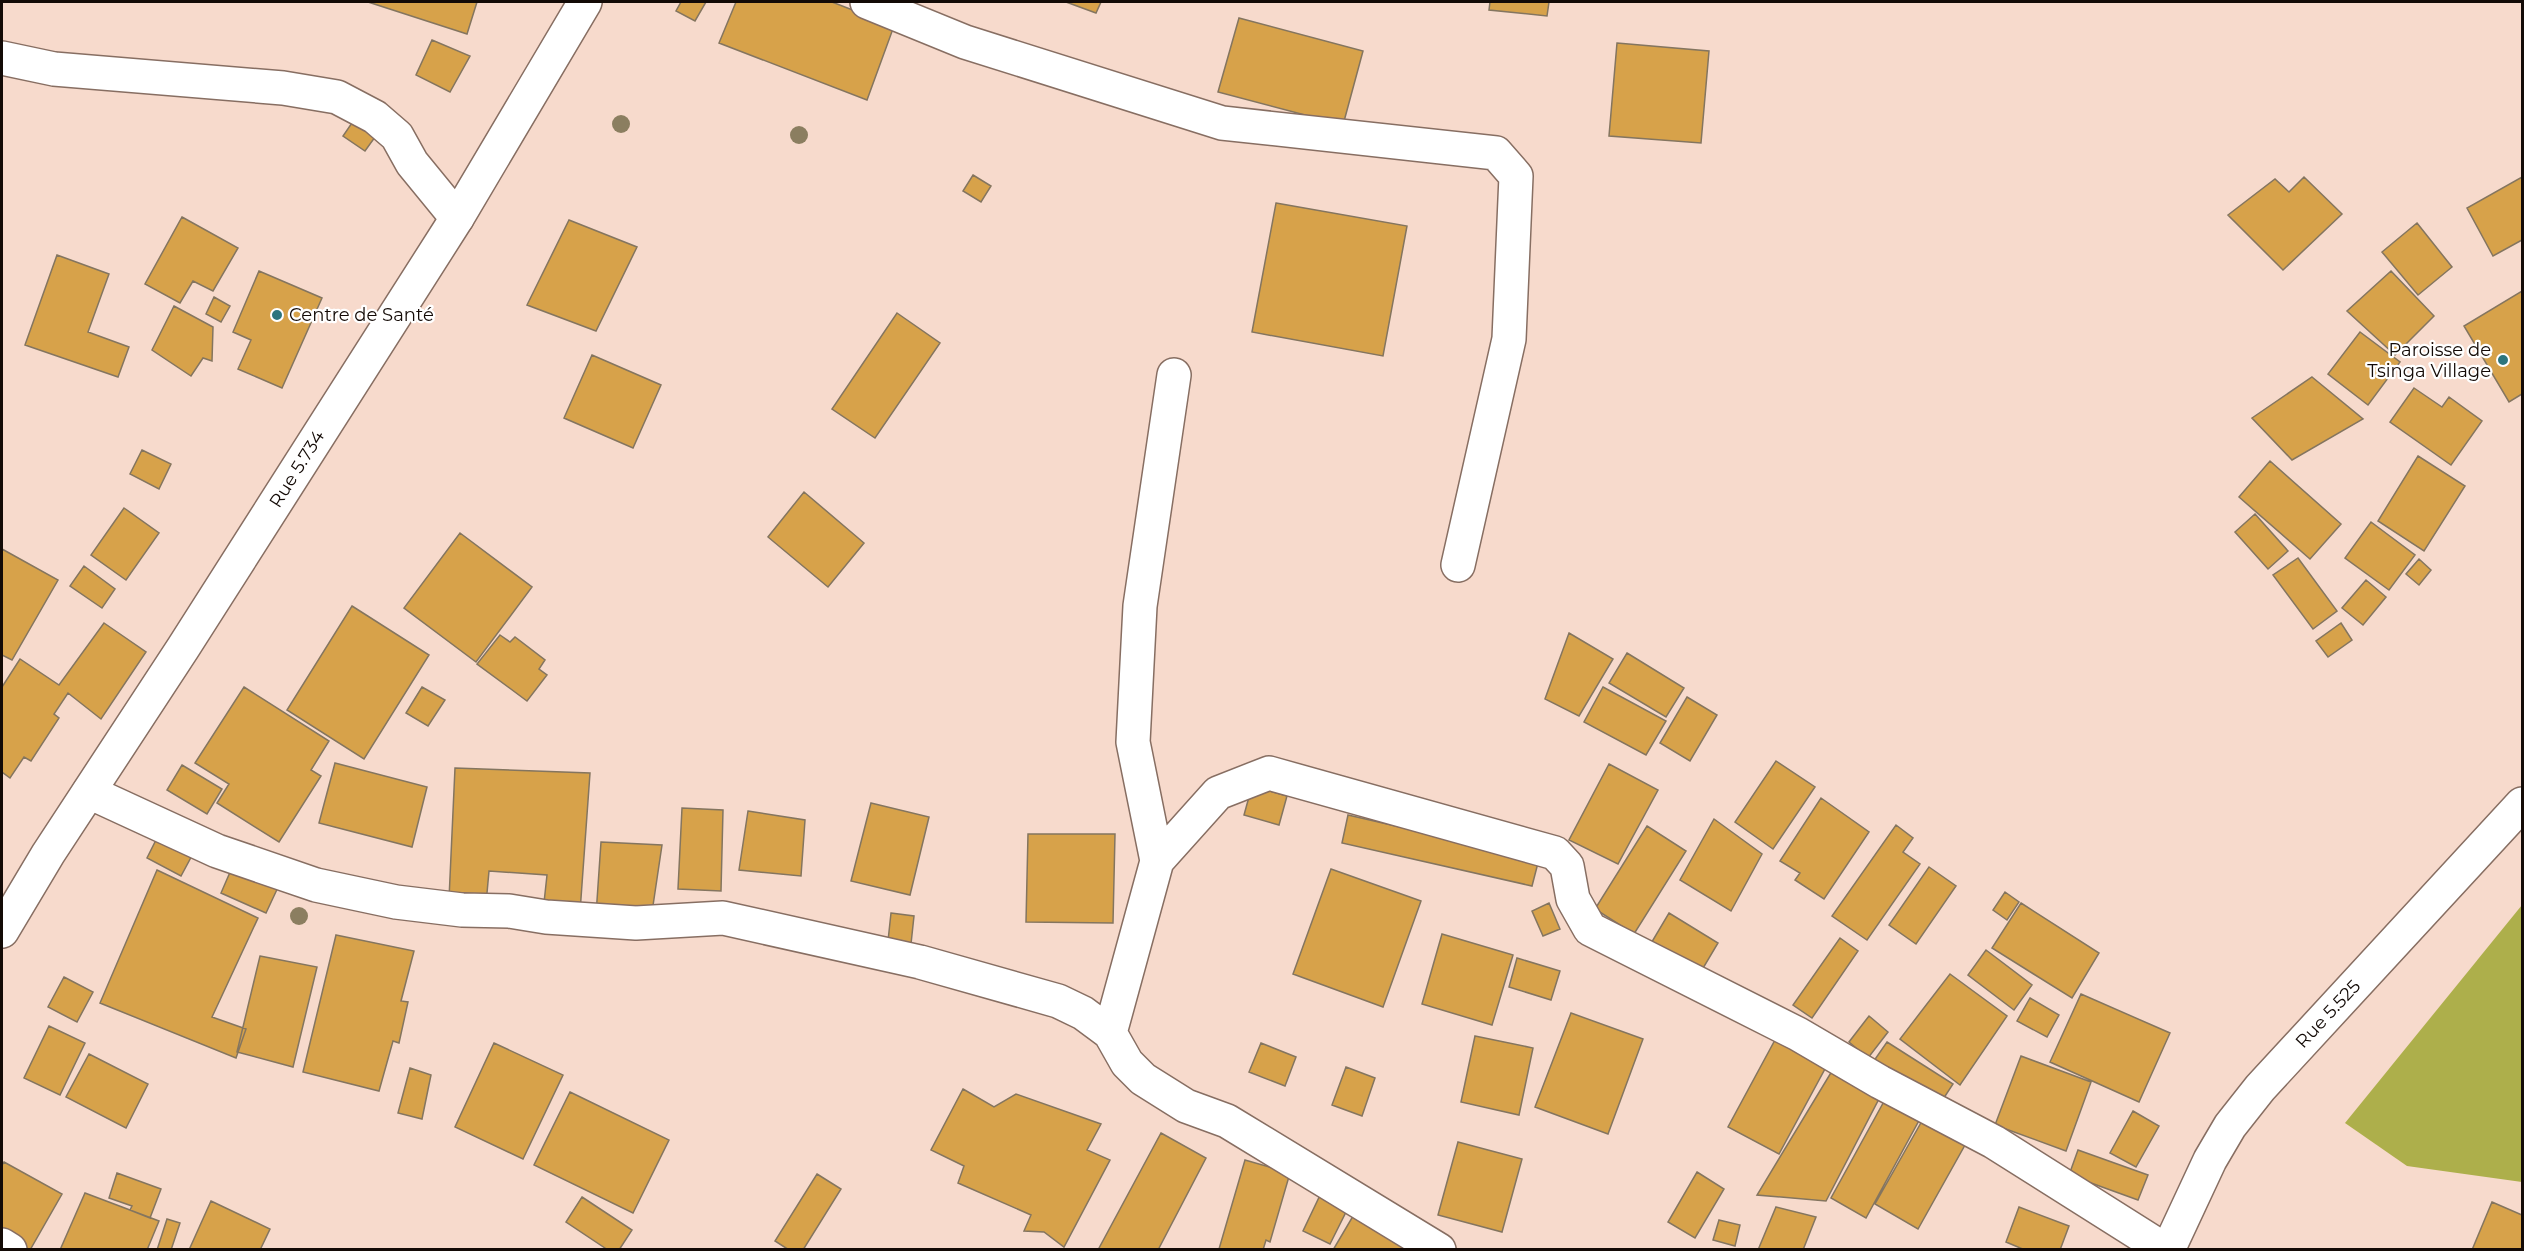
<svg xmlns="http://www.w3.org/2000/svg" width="2524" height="1251" viewBox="0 0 2524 1251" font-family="Montserrat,sans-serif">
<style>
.forest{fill:#adaf4b}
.building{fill:#d7a24a;stroke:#84755f;stroke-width:1.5}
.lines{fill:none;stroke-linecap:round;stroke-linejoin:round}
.street-casing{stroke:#876e62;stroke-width:36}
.secondary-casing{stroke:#876e62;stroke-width:36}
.street{stroke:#fff;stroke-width:33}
.secondary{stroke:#fff;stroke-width:33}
.tree{fill:#8b7e60}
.poi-dot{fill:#2c757d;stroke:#fff;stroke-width:2}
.labels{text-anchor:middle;stroke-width:4.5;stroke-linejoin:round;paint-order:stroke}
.poi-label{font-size:18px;fill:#130a06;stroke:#fff;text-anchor:start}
.street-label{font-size:18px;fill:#130a06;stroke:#fff}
</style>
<rect width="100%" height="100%" fill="#f7dacc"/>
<!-- forest -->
<path class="forest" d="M2522,905V1182L2407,1166L2345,1123Z"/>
<!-- building -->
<path class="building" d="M368,2H477L467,34Z
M681,2H706L695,21L676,11Z
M736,2H832L894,26L867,100L719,43Z
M1066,2H1101L1096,13Z
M1490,2H1549L1547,16L1489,10Z
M1239,18L1363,51L1343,125L1218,92Z
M432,40L470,56L450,92L416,75Z
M1617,43L1709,51L1701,143L1609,136Z
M356,117L378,133L365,151L343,136Z
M973,175L991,186L981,202L963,191Z
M2304,177L2342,214L2283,270L2228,215L2275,179L2289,192Z
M2522,177V240L2493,256L2467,208Z
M1276,203L1407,226L1383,356L1252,332Z
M182,217L238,248L213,291L193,281L180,303L145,284Z
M569,220L637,247L596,331L527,305Z
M2417,223L2452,267L2418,295L2382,252Z
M57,255L109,274L88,332L129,347L118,377L25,345Z
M259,271L322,298L282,388L238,369L251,340L233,332Z
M2391,271L2434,316L2395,355L2347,311Z
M2522,291V394L2509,402L2464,326Z
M214,297L230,306L221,322L206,314Z
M174,306L213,327L212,361L203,358L191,376L152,350Z
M897,313L940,343L875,438L832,409Z
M2360,332L2400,362L2368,405L2328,374Z
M592,355L661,385L633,448L564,418Z
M2312,377L2363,419L2292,460L2252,418Z
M2414,388L2442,407L2449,397L2482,421L2451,465L2390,422Z
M142,450L171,464L159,489L130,474Z
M2418,456L2465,486L2424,551L2378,521Z
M2270,461L2341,524L2310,559L2239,497Z
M804,492L864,543L828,587L768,537Z
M124,508L159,533L126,580L91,555Z
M2255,514L2288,551L2268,569L2235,532Z
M2371,522L2415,555L2389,590L2345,558Z
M460,533L532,587L476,662L404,608Z
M2,549L58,580L12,660L2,655Z
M2298,558L2337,611L2313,629L2273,575Z
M2419,559L2431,570L2419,585L2406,574Z
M84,566L115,589L102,608L70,586Z
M2366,580L2386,597L2363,625L2342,608Z
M352,606L429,655L364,759L287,710Z
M104,623L146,652L101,719L68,693L54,714L59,718L31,761L24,757L10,778L2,772V687L20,659L59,685Z
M2341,623L2352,640L2328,657L2316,641Z
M1569,633L1613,659L1579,716L1545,699Z
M500,635L510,642L515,637L545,660L539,669L547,675L527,701L477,664Z
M1627,653L1684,688L1666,717L1609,683Z
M244,687L329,741L311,770L321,776L279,842L217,803L229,784L195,763Z
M422,687L445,700L428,726L406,713Z
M1603,687L1666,721L1646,755L1584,722Z
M1687,697L1717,715L1690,761L1660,743Z
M1776,761L1815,787L1773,849L1735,822Z
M335,763L427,787L412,847L319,823Z
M1609,764L1658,790L1618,864L1569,840Z
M182,765L222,789L207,814L167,790Z
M455,768L590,773L580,912H543L547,875L489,871L486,904L449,899Z
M1252,786L1287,796L1279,825L1244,815Z
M1821,798L1869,832L1824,899L1795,880L1800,873L1780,861Z
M871,803L929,817L910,895L851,881Z
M682,808L723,810L721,891L678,889Z
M748,811L805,820L801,876L739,870Z
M1348,815L1539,859L1532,886L1342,843Z
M1714,819L1762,854L1731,911L1680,880Z
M1896,825L1913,838L1903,852L1920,864L1867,940L1832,916Z
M1647,826L1686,851L1634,934L1595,909Z
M161,830L196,848L181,876L147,858Z
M1028,834H1115L1113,923L1026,922Z
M601,842L662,845L651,919L596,915Z
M234,863L280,883L266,913L221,893Z
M1929,867L1956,886L1916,944L1889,925Z
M1331,869L1421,901L1383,1007L1293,974Z
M157,870L258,918L212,1017L246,1029L236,1058L100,1003Z
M2005,892L2019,902L2007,920L1993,910Z
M1549,903L1560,929L1543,936L1532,911Z
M2021,903L2099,953L2072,998L1992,948Z
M891,913L914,916L911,944L888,941Z
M1669,913L1718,943L1699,975L1650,945Z
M1442,934L1513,955L1492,1025L1422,1004Z
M336,935L414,951L401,1001L408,1002L399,1043L393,1041L379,1091L303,1072Z
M1840,938L1858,951L1812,1018L1793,1005Z
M1986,950L2032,985L2014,1010L1968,975Z
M260,956L317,967L293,1067L237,1052Z
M1517,958L1560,971L1551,1000L1509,987Z
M1950,974L2007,1016L1960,1085L1900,1039Z
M64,977L93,992L77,1022L48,1007Z
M2081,994L2170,1033L2139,1102L2050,1062Z
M2030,998L2059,1015L2047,1037L2017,1021Z
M1571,1013L1643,1039L1608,1134L1535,1107Z
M1869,1016L1888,1032L1868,1058L1849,1042Z
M49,1026L85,1043L60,1095L24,1078Z
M1475,1036L1533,1048L1519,1115L1461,1102Z
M1775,1040L1826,1067L1779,1154L1728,1127Z
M1887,1042L1953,1084L1938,1107L1871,1065Z
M494,1043L563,1075L523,1159L455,1127Z
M1261,1043L1296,1057L1285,1086L1249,1072Z
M89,1054L148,1084L126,1128L66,1097Z
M2021,1056L2091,1082L2066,1151L1995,1125Z
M1346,1067L1375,1078L1362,1116L1332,1105Z
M410,1068L431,1075L422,1119L398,1113Z
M1832,1071L1882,1093L1826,1201L1757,1195Z
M963,1089L994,1107L1016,1094L1101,1124L1087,1150L1110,1160L1064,1247L1044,1232L1024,1231L1031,1215L958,1183L964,1166L931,1150Z
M570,1092L669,1140L633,1213L534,1165Z
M1887,1096L1922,1115L1866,1218L1831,1198Z
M2133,1111L2159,1126L2136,1167L2110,1153Z
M1922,1121L1965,1145L1918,1229L1875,1204Z
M1161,1133L1206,1158L1158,1250H1098Z
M1458,1142L1522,1159L1502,1232L1438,1215Z
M2078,1150L2148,1175L2138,1200L2069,1175Z
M1245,1160L1290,1173L1270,1242L1266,1240L1263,1250L1219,1249Z
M4,1162L62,1194L30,1250H14L2,1243V1165Z
M1697,1172L1724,1189L1695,1238L1668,1222Z
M117,1173L161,1189L150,1218L130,1210L132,1206L109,1198Z
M817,1174L841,1189L803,1250H789L775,1241Z
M1323,1189L1351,1202L1330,1244L1303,1231Z
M85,1193L159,1221L147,1250H60Z
M582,1197L632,1230L619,1250H608L566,1222Z
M211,1201L270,1229L260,1250H189Z
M2492,1202L2522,1215V1250H2472Z
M1776,1207L1816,1217L1803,1250H1758Z
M2019,1207L2069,1226L2060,1250H2025L2006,1242Z
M1356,1211L1421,1250H1333Z
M167,1219L180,1223L171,1250H157Z
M1719,1220L1740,1225L1735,1246L1713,1240Z"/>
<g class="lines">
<defs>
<path id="street" d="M867,2L965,42L1222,123L1496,153L1516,176L1509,339L1458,565
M2,58L54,69L283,88L337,97L375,117L397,136L412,163L457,218
M89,792L217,851L316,885L396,902L462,910L509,911L546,917L636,923L723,918L920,962L1058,1001L1083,1013L1110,1033L1127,1063L1143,1079L1186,1106L1227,1121L1439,1250
M1157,861L1218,793L1269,773L1555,853L1567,866L1573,899L1590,929L1798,1034L1880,1082L1994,1142L2165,1250
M1110,1033L1157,861L1133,742L1140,606L1174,375
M2,1245L10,1250"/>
<path id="secondary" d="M2,931L48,854L183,648L457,218L585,2
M2168,1250L2210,1160L2230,1126L2260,1088L2522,804"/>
</defs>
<!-- street casing -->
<use href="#street" class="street-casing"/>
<!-- secondary casing -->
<use href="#secondary" class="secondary-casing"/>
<!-- street -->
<use href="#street" class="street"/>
<!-- secondary -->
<use href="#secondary" class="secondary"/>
</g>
<!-- trees -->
<g class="tree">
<circle cx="621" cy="124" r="9"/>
<circle cx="799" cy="135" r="9"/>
<circle cx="299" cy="916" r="9"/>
</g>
<!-- markers -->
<g class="poi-dot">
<circle cx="277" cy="315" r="6"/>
<circle cx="2503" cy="360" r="6"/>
</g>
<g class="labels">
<!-- poi labels -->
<g class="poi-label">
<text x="289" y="321">Centre de Santé</text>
<text x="2491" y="356" text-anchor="end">Paroisse de<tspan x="2491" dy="21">Tsinga Village</tspan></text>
</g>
<!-- street labels -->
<g class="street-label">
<text transform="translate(297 469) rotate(-58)" y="6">Rue 5.734</text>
<text transform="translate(2328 1014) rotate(-47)" y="6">Rue 5.525</text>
</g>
</g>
<!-- border -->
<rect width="2524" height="1251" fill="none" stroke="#130a06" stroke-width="6"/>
</svg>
